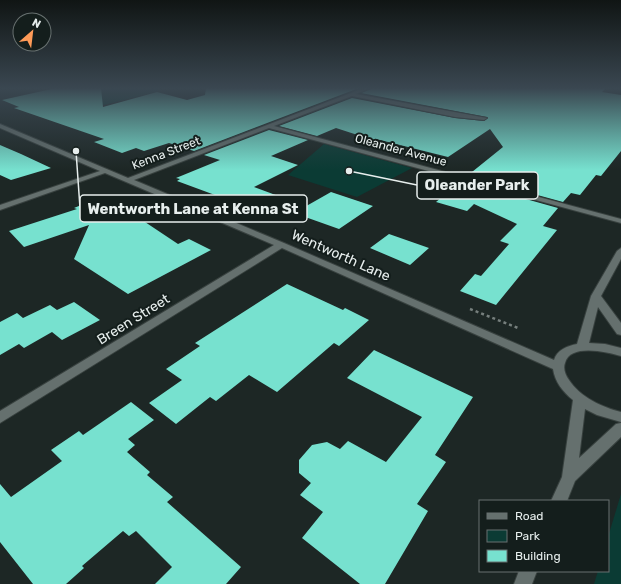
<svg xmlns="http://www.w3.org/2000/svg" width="621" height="584" viewBox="0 0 621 584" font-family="Rubik,sans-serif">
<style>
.green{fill:#0b3b34}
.building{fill:#77e1cf}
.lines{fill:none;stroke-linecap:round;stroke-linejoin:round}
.minor-casing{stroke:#38413f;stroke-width:2}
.path{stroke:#767f7d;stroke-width:2.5;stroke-dasharray:3 3;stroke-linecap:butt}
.minor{fill:#65706e;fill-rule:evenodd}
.labels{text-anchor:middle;stroke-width:4;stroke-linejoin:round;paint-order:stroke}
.far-street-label{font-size:12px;fill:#e7eeed;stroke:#141e1c}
.street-label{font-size:14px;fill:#e7eeed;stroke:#141e1c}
.leader{fill:none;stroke:#e7eeed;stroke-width:1.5}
.callout-dot{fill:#e7eeed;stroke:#141e1c;stroke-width:1.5}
.callout{fill:#141e1c;stroke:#e7eeed;stroke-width:1.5}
.callout-label{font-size:15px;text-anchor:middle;font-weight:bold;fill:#e7eeed}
</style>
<rect width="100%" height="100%" fill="#1d2725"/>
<!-- green -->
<path class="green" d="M88,88H157L159,91L104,105L67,93Z
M324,144L412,168L357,197L288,175Z
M621,494V584H594L598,571H608V537Z"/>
<!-- building -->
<path class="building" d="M56,88H101L103,107L157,92L187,100L205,95L206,88H359L194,151L169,143L144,151L136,148L122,153L94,142L104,139L14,108L19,107L2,100Z
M372,88H606L602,92L621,95V151L601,176L596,175L580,195L571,193L563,202L467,176L503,147L490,129L448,157L376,139L373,140L336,128L317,136L279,126L352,98L455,118L484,121L488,118L487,117L361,93Z
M269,130L308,140L271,156L298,165L254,187L281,197L258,209L243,204L242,205L177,181L180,179L176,178L220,160L204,155Z
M0,145L21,154L51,168L11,180L0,175Z
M461,181L558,208L543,226L557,230L496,305L460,291L475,274L481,276L509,244L500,241L517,224L474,204L467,211L436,202Z
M331,192L373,206L339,229L294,213Z
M98,198L136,216L178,244L189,239L211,250L128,294L74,259L89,225L24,247L9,231L77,209L74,208Z
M389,234L429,248L410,265L370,248Z
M287,284L343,310L345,308L369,320L339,346L334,343L277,392L249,375L216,401L210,397L176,424L149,403L182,380L166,369L200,346L195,343Z
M74,302L100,320L62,340L52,332L24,348L19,344L0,355V322L17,313L23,318L50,305L57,310Z
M374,350L473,397L435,455L446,462L417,504L428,511L385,584H360L302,538L323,512L300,495L311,483L299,473V460L312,445L327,442L340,449L348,441L386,462L422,417L347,378Z
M131,402L154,420L128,439L135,445L127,452L150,472L147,475L173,497L167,502L241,567L226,584H155L172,567L136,531L129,536L123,531L82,566L84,568L66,584H33L0,542V484L11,497L62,461L51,450L79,431L83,435Z"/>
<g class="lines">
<defs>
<path id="minor" d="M364,88H371L356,94L487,118L484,120L455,117L352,96L274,126L621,219V223L269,128L134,180L284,243L554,360C557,350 567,346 577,344L591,296L617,251L621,248V259L601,296L621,323V335L617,334L598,307L589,343L605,344L621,348V356C607,352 570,343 565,363C563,368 565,375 569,380C580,397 602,407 621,412V422L597,415L585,409L579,458L616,424L621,423V437L575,481L567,501H551L562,477L573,400C563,392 555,382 553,369L282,248L0,423V411L274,245L105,173L0,210V205L100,171L0,128V124L128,178Z
M519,571H537L532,584H514Z"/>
</defs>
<!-- minor casing -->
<use href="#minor" class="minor-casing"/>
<!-- path -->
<path class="path" d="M470,309L518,328"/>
<!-- minor -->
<use href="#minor" class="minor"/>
</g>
<!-- sky -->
<linearGradient id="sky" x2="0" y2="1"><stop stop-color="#101514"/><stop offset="0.52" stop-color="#3a4751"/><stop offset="1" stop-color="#3a4751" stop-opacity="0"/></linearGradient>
<rect width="621" height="170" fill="url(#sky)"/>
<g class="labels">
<!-- far-street labels -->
<g class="far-street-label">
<text transform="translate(401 150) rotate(15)" y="4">Oleander Avenue</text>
<text transform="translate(166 153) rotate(-21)" y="4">Kenna Street</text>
</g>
<!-- street labels -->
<g class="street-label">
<text transform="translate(341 255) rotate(24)" y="5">Wentworth Lane</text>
<text transform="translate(133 319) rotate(-32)" y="5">Breen Street</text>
</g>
</g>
<!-- callouts -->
<path class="leader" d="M349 171L417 185M76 151L80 208"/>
<g class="callout-dot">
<circle cx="349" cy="171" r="4"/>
<circle cx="76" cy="151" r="4"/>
</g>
<g class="callout">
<rect x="417" y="172" width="121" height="27" rx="4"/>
<rect x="80" y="195" width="227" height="27" rx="4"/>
</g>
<g class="callout-label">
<text x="477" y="190">Oleander Park</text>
<text x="193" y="214">Wentworth Lane at Kenna St</text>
</g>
<!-- legend -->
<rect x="479" y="500" width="130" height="72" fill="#141e1c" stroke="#687170"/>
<rect x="487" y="513" width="20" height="6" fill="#65706e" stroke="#687170"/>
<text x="515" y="520" font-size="12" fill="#e7eeed">Road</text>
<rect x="487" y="530" width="20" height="12" fill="#0b3b34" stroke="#687170"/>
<text x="515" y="540" font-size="12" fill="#e7eeed">Park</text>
<rect x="487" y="550" width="20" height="12" fill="#77e1cf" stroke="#687170"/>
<text x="515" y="560" font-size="12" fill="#e7eeed">Building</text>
<!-- north arrow -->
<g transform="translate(32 32) rotate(28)"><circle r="19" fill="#141e1c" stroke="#687170"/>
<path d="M0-3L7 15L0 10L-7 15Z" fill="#fe9b58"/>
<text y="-6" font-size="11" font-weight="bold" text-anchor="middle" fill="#e7eeed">N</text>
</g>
</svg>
